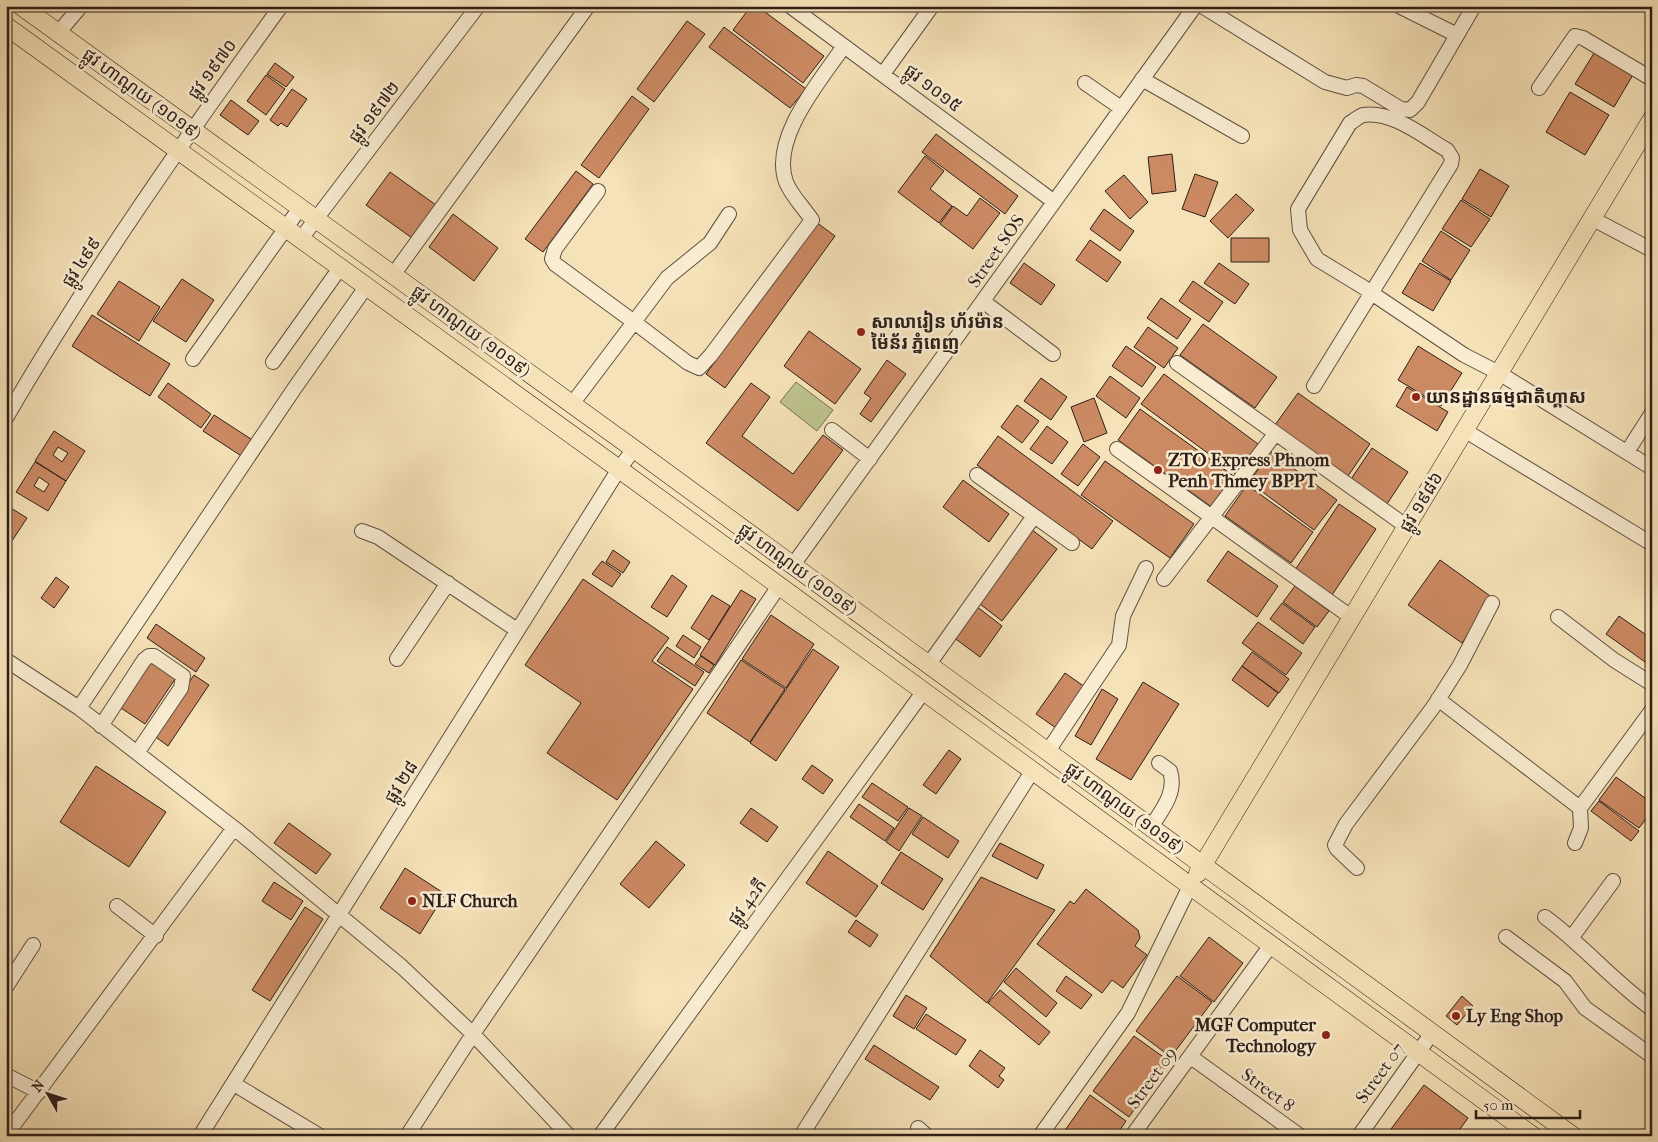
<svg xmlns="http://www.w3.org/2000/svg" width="1658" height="1142" viewBox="0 0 1658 1142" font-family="'IM FELL French Canon','Noto Sans Khmer',serif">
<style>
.green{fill:#bdc38e;stroke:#757154}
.building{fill:#cc8a63;stroke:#2d1f19;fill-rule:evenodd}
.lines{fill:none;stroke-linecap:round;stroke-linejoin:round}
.minor-casing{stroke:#5f5041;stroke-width:16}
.major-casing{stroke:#2d1f19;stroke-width:19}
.minor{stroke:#f9ecd1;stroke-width:14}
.major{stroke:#f6e2b8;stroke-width:18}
.poi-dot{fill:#8f2418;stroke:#f9ecd1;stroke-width:2}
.labels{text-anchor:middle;stroke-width:5;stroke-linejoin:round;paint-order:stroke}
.street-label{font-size:18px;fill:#2d1f19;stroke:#f9ecd1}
.poi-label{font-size:18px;font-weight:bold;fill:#2d1f19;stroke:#f9ecd1;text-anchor:start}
</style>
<rect width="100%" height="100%" fill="#f6e2b8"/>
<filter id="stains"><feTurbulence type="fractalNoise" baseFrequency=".004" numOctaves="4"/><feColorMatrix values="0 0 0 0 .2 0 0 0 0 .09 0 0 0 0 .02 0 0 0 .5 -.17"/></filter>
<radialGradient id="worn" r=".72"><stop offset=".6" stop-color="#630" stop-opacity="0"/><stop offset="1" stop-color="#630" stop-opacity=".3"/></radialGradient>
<!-- green -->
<path class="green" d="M796,382L833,410L817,431L780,402Z"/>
<!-- building -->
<path class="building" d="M751,6H757L824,56L803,83L733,30Z
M687,21L705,34L654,102L637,89Z
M724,27L806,89L790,108L709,47Z
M1596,50L1634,73L1614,107L1575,84Z
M275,63L294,77L286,87L267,74Z
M266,75L285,89L266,115L247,101Z
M292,89L307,99L287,127L281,123L278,126L270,120Z
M1570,92L1609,115L1585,155L1546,132Z
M632,96L649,109L599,178L581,165Z
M231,100L259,121L248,135L220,115Z
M936,134L1018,196L1005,214L922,152Z
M1172,154L1176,191L1152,194L1148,157Z
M925,156L944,171L930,189L952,206L939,223L898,192Z
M1480,169L1509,186L1491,217L1462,199Z
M576,171L593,184L543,252L525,239Z
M390,172L436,205L412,238L366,205Z
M1195,174L1218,182L1205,217L1182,209Z
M1124,175L1148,202L1130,219L1105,191Z
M1236,194L1254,210L1228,238L1210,221Z
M980,198L1000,213L973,249L940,224L953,206L967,216Z
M1461,200L1490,219L1471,247L1442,229Z
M1104,209L1134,231L1120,251L1090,229Z
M453,214L498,248L474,281L429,247Z
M816,222L835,236L725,388L706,374Z
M1441,231L1470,250L1451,280L1422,261Z
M1231,238H1269V262H1231Z
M1090,240L1121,262L1107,282L1076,260Z
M1024,263L1055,285L1041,305L1010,283Z
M1219,263L1249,284L1235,304L1204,283Z
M1420,263L1451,281L1433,311L1402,293Z
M182,279L214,300L186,342L153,321Z
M119,281L160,307L139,341L97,314Z
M1193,281L1223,302L1209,322L1179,301Z
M1161,298L1191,319L1177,339L1147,318Z
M92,315L170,364L150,396L72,346Z
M1203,324L1277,377L1255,408L1180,355Z
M1148,327L1178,348L1164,368L1134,347Z
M809,331L861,369L835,404L784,366Z
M1126,346L1156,367L1142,387L1112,366Z
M1418,346L1462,373L1441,406L1398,380Z
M887,360L906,374L871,422L860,414L871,398L864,393Z
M1164,374L1258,444L1236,474L1141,404Z
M1110,376L1140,398L1126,418L1096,396Z
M1041,378L1067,397L1051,420L1024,401Z
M168,383L211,414L201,428L158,397Z
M751,383L770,397L742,436L793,474L823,435L843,450L798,511L706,443Z
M1407,387L1448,412L1437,431L1396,406Z
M1298,393L1370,444L1348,476L1275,425Z
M1094,398L1107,433L1084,442L1071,407Z
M1017,405L1039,421L1022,443L1001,427Z
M1140,409L1235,477L1213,508L1118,440Z
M214,415L254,441L243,457L203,431Z
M1047,426L1068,442L1052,464L1030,449Z
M54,431L85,451L66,481L35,461ZM58,447L68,453L62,462L53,455Z
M998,436L1113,521L1092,549L977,465Z
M1083,444L1100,457L1078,486L1061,474Z
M1372,448L1408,472L1387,504L1351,479Z
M1271,452L1337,500L1314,530L1249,482Z
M1105,461L1194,524L1170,558L1081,495Z
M35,462L66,481L48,511L16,492ZM39,477L49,484L44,492L34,486Z
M963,480L1009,514L989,542L943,507Z
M1247,485L1313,532L1291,563L1225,516Z
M1339,504L1376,529L1332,595L1295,570Z
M6,505L27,518L8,547L6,546V526L10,520L6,518Z
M1031,529L1057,549L1002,621L976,601Z
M613,550L630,562L623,573L606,562Z
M1228,551L1278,586L1257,617L1207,581Z
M1440,560L1493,598L1462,643L1408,605Z
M602,561L621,574L612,587L592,574Z
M672,575L687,586L667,617L651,607Z
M56,577L69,587L54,608L41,598Z
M583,579L669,638L652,661L693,689L617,800L547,753L581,703L525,665Z
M1295,586L1329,611L1317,627L1283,602Z
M741,590L756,599L715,665L700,655Z
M712,595L730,606L709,640L691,628Z
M1282,603L1315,627L1303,644L1270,619Z
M976,606L1002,626L980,657L953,637Z
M771,615L814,644L786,688L742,659Z
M1619,616L1652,639V667L1606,634Z
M1258,622L1302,653L1286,675L1242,643Z
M156,624L205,658L196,672L147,638Z
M683,635L701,647L694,658L676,646Z
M667,647L704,672L695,686L657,661Z
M813,649L839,667L776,761L750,743Z
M1252,652L1289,679L1279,693L1242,666Z
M701,656L714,665L709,673L695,664Z
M150,658L177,676L145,724L118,706Z
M741,660L785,689L750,742L707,713Z
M1242,666L1278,693L1268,707L1232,680Z
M1065,673L1085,687L1056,728L1036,714Z
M194,675L209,685L168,746L153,735Z
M1143,682L1179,704L1131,780L1096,759Z
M1102,689L1118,699L1091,745L1075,736Z
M949,750L961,759L936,794L923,785Z
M812,765L833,780L823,794L802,779Z
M96,766L166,812L129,867L60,822Z
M1616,777L1652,803V811L1639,828L1599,800Z
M872,783L908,807L898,821L862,797Z
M1599,801L1639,831L1631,841L1591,811Z
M859,804L894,828L885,841L850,817Z
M751,808L778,827L767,842L740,823Z
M909,808L922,816L899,851L886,842Z
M923,817L959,841L948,858L912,834Z
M289,823L331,854L316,874L274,843Z
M656,841L685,865L649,908L620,884Z
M1000,843L1044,865L1037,879L992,856Z
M828,851L878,886L856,917L806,883Z
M901,852L943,879L923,910L881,883Z
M405,868L445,894L420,934L380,908Z
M981,877L1055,910L987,1003L930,956Z
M274,882L303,901L291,920L262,901Z
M1086,889L1138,930L1140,938L1135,946L1147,955L1123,988L1112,980L1102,993L1037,944L1070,901L1074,904Z
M305,907L323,919L270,1001L252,990Z
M856,920L878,935L870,947L848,932Z
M1209,937L1243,963L1214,1002L1180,976Z
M1016,968L1057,1003L1046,1017L1004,982Z
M1066,976L1092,995L1081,1009L1056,991Z
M1177,976L1212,1002L1171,1057L1136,1031Z
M1000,990L1050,1032L1039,1045L988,1003Z
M906,995L927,1008L914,1029L893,1016Z
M1462,996L1473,1006L1457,1025L1446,1016Z
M926,1014L966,1040L956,1055L916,1029Z
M1134,1036L1169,1061L1129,1117L1093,1091Z
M874,1045L939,1087L930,1100L865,1059Z
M980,1050L1005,1068L999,1076L1004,1080L998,1088L969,1066Z
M1424,1085L1468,1118L1455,1136H1400L1391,1129Z
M1090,1095L1126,1121L1116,1136H1061Z"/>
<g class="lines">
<defs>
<path id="minor" d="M790,6L1053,201
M1202,6L1325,82L1347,88L1356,85L1363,86L1401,109L1410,110L1418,102L1474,6
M1399,6L1457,35
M58,33L81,6
M883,74L932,6
M1142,79L1242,136
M1085,83L1121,108
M1539,88L1575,36L1583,38L1652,79
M598,191L555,249L552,259L555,264L634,322L667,278L710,243L729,214
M1591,218L1652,250
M300,240L478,6
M393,275L588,6
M984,302L1053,354
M193,359L300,208
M273,362L340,268
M1177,363L1406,526
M1314,386L1451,164L1452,158L1447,150C1424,137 1392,110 1363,115C1359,116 1354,121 1350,123L1298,209L1300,230L1317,259L1363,287L1370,292L1464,355L1499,373L1652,468
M572,404L634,322L688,363L699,368L711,355L812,220C804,208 791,195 786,182C770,138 821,80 844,46
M6,418C89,275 184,140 281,6
M832,430L870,459
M1464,430L1652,544
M1117,449L1351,617
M1627,452L1652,413
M977,475L1072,543
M362,531L378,537L517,630
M793,565L1195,6
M1164,579L1275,434
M1558,617L1614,660L1652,684
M397,659L448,583
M6,660L79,708L234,828L402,967L473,1034L569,1136
M929,664L1034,516
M1438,699L1580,808L1652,710
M79,708L294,389L366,287
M101,726L144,660L149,656H154L183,676L181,688L137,753
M1048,751L1119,645L1123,616L1146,568
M1151,827C1162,810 1177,792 1170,771L1159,763
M1575,843L1581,828L1580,808
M1357,868L1337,849L1335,845L1346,824L1434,706L1460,665L1492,603
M117,906L156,936
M1545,917C1583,945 1614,982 1652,1009
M1506,937L1565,981L1585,1008L1652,1056
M1572,937L1613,881
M6,987L33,945
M1191,1057L1300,1136
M6,1075L39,1092
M234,1084L320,1136
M918,1128L927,1136
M6,1135L234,828
M200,1136C341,914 479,691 619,469L634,449
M407,1136L473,1034L779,586
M600,1136L924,691
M801,1136L1033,770
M1040,1136L1128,1013L1190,886
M1132,1136L1271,945
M1359,1136L1432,1033"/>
<path id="major" d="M21,6L634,449L1573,1136
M6,26L619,469L1533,1136
M1198,873L1652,119"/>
</defs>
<!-- minor casing -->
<use href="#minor" class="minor-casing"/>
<!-- major casing -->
<use href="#major" class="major-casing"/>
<!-- minor -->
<use href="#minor" class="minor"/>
<!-- major -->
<use href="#major" class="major"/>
</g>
<!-- markers -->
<g class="poi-dot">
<circle cx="861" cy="332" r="5"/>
<circle cx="1416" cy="397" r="5"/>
<circle cx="1158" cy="470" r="5"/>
<circle cx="412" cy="901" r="5"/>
<circle cx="1456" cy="1016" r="5"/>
<circle cx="1326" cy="1035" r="5"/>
</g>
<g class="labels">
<!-- street labels -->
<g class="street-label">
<text transform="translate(212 69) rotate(-54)" y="6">ផ្លូវ ១៩៧០</text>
<text transform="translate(933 88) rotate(37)" y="6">ផ្លូវ ១០១៥</text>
<text transform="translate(142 94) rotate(36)" y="6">ផ្លូវ ហាណូយ (១០១៩)</text>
<text transform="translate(374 112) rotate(-53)" y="6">ផ្លូវ ១៩៧២</text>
<text transform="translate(996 251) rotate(-55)" y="6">Street SOS</text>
<text transform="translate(81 262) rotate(-57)" y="6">ផ្លូវ ៤៩៩</text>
<text transform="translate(471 331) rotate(36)" y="6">ផ្លូវ ហាណូយ (១០១៩)</text>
<text transform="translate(1421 502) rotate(-59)" y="6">ផ្លូវ ១៩៨៦</text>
<text transform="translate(798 569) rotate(36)" y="6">ផ្លូវ ហាណូយ (១០១៩)</text>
<text transform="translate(401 782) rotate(-58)" y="6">ផ្លូវ ២៨</text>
<text transform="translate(1125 808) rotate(36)" y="6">ផ្លូវ ហាណូយ (១០១៩)</text>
<text transform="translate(747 902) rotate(-54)" y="6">ផ្លូវ 42ភី</text>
<text transform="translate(1380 1073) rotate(-54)" y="6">Street 07</text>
<text transform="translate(1152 1078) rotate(-54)" y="6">Street 09</text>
<text transform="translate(1268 1090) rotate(36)" y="6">Street 8</text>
</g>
<!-- poi labels -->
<g class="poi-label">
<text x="871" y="328">សាលារៀន ហ័រម៉ាន<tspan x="871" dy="21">ម៉ៃន័រ ភ្នំពេញ</tspan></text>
<text x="1426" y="403">យានដ្ឋានធម្មជាតិហ្គាស</text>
<text x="1168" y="466">ZTO Express Phnom<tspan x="1168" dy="21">Penh Thmey BPPT</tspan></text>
<text x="422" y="907">NLF Church</text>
<text x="1466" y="1022">Ly Eng Shop</text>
<text x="1316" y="1031" text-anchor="end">MGF Computer<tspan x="1316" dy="21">Technology</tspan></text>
</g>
</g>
<!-- margin -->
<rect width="1658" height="1142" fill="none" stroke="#f6e2b8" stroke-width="25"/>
<rect x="8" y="8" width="1643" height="1127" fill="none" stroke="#2d1f19" stroke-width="2.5"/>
<rect x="12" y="12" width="1633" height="1117" fill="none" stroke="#2d1f19"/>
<!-- north arrow -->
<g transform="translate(48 1094) rotate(309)" stroke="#f9ecd1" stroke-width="4" paint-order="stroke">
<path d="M0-4L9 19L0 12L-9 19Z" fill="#2d1f19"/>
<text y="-8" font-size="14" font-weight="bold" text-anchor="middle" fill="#2d1f19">N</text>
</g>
<!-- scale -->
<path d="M1476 1110v8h104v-8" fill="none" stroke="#2d1f19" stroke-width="2.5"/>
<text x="1483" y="1110" font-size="15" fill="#2d1f19" stroke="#f9ecd1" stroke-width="4" paint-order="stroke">50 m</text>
<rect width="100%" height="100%" filter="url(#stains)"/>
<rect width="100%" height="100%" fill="url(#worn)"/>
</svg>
